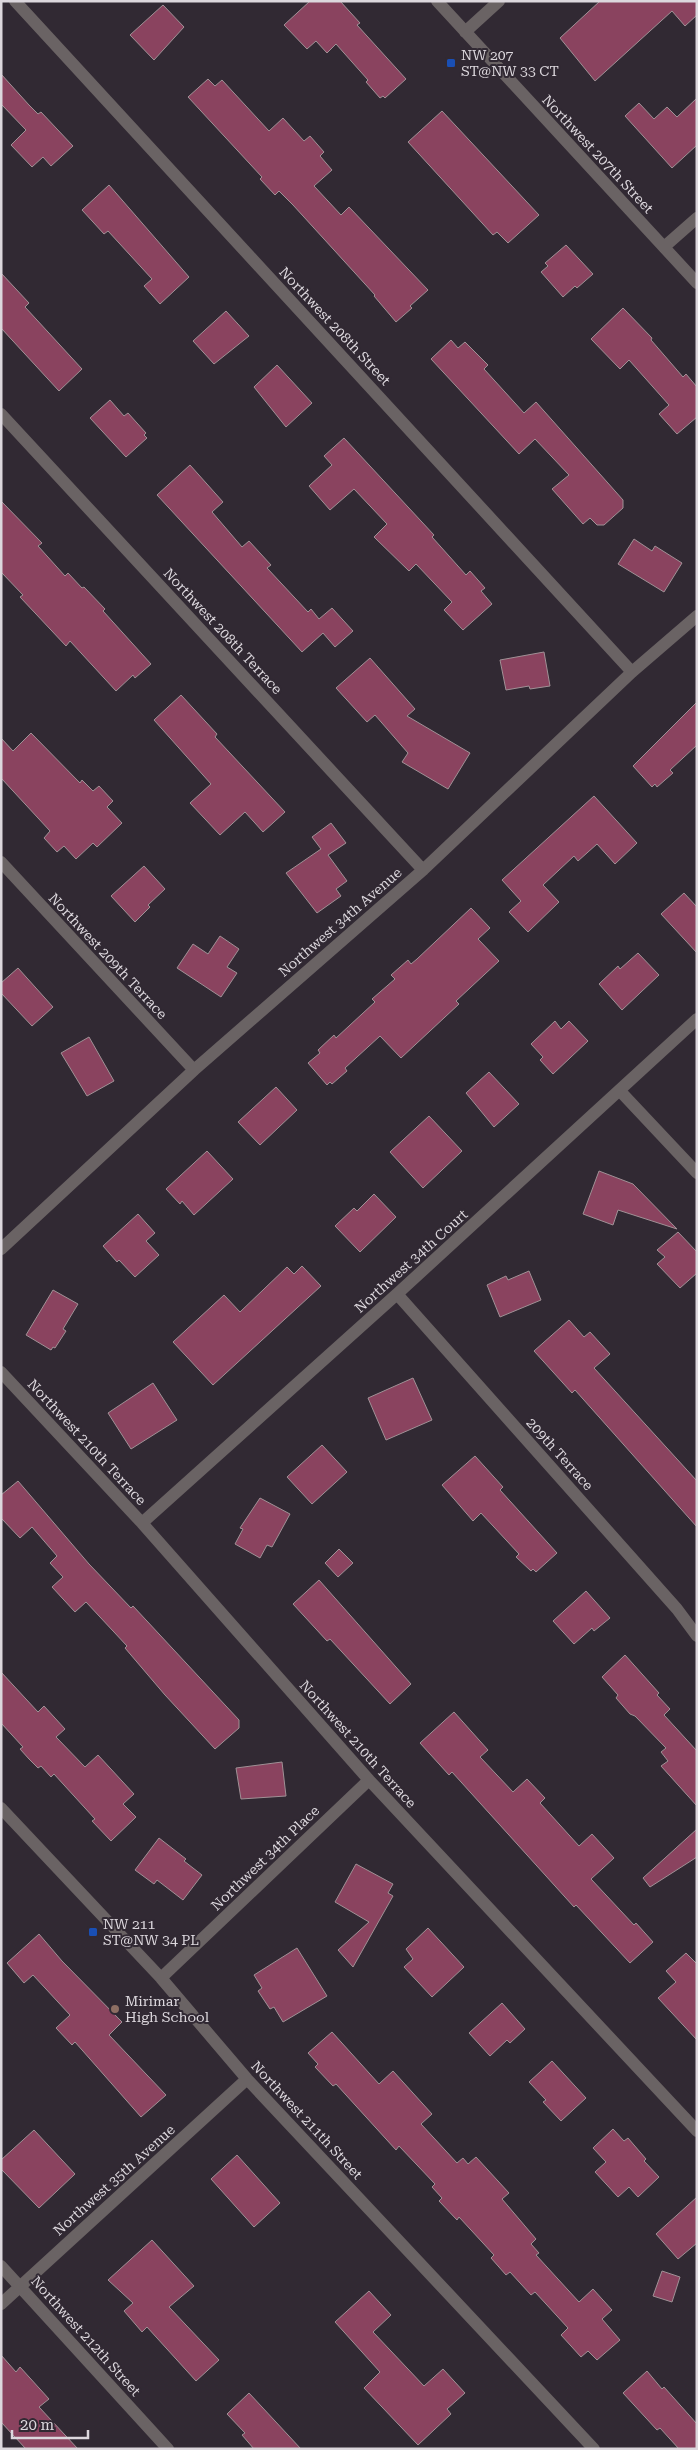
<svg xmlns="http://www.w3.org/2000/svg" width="698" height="2450" viewBox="0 0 698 2450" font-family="'Roboto Serif',serif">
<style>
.building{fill:#8a435f;stroke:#a09196}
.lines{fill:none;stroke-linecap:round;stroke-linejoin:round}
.minor{stroke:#6a6364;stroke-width:12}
.transit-dot{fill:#1a4fb4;stroke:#312933;stroke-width:2}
.education-dot{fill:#8d6e63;stroke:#312933;stroke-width:2}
.labels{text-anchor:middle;stroke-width:4;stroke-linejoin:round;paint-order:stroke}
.poi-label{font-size:14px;fill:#dcd7dd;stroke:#312933;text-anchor:start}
.street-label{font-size:14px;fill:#dcd7dd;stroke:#312933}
</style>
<rect width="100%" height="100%" fill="#312933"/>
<!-- building -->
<path class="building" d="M310,1H340L360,23L357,25L406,79L385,98L383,96L380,98L366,82L368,80L336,44L327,53L316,41L307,49L284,25Z
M600,1H697V15L685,26L672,11L595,81L560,38Z
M163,5L184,27L154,60L130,35Z
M1,74L29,105L38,114L41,112L73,146L51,166L43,157L32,167L11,145L26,130L1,104Z
M208,79L215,86L222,80L269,131L283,118L304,141L310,136L324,152L320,156L332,170L314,186L341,215L349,207L428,290L410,306L412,308L396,322L374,296L375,295L293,205L279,191L275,195L260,179L262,177L188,97Z
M697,98V145L672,168L625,116L639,103L654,119L667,107L677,117Z
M442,111L539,215L508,243L497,232L493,235L408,142Z
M109,185L189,277L160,304L144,286L152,279L108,231L104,234L82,210Z
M566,245L593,274L577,288L575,286L563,297L541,272L548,266L545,263Z
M1,273L29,303L25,307L82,369L59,391L1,328Z
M623,308L652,338L651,340L683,377L686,374L697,387V417L677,434L659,414L669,405L629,360L620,369L591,339Z
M226,311L249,336L214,364L193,341Z
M451,340L458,348L465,342L488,365L484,369L524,413L536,402L623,500V508L604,525H597L590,518L583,524L552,489L569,475L535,439L519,454L431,359Z
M277,365L312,403L286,427L254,387Z
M110,400L124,416L128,413L146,433L144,435L147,438L126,457L90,418Z
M344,438L434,535L432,537L466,575L470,571L485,588L481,591L492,604L463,630L444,610L452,602L416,564L409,571L374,537L387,524L354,489L330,510L309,486L332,465L324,456Z
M190,465L223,502L212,512L242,547L249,541L271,565L267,568L308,612L311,609L319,619L332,608L353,631L335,647L323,633L302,652L157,495Z
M1,501L42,543L38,546L65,576L68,573L82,588L84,587L105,609L103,611L151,664L135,678L133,675L116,691L70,641L66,646L20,597L23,595L1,572Z
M634,539L652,551L655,546L682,563L664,592L618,564Z
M544,652L550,686L530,689L529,686L506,690L500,660Z
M370,658L415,709L407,716L470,753L448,789L402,762L408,753L375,715L367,722L336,688Z
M181,695L217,734L215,737L285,812L263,832L245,812L220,835L190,803L211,784L154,720Z
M697,702V745L670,770L673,773L657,787L655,784L652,787L633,766Z
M31,733L80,783L82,780L93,791L99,786L113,801L107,807L122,823L97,847L93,843L76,859L64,846L57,852L44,838L50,831L1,778V738L13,751Z
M594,796L637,843L615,864L597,844L578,861L574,856L543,885L559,902L528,932L509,912L521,901L502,880Z
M331,823L346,843L328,855L347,881L336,889L341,896L317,913L286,873L321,849L312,837Z
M144,866L165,889L148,905L150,907L135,922L111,896Z
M684,893L697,907V953L661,914Z
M471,908L490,928L478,939L499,961L456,1001L459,1004L401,1058L380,1036L345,1068L347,1071L332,1084L330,1082L327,1085L308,1063L320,1053L318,1050L334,1035L336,1038L375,1002L372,999L395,979L391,975L408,960L411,964L417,959Z
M220,936L239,949L227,967L237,973L221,997L177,968L193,944L208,954Z
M638,953L659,975L622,1010L599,984L618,966L620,969Z
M18,968L53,1007L32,1026L1,993V983Z
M555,1021L561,1029L569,1021L588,1041L553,1074L540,1060L543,1057L531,1044Z
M89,1037L114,1081L87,1096L61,1053Z
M489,1072L519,1104L494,1127L466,1093Z
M276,1087L297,1110L260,1145L238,1122Z
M429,1116L462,1151L423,1188L390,1152Z
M207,1151L233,1179L194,1215L182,1201L180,1204L166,1189Z
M599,1171L633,1184L677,1229L618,1210L613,1225L583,1214Z
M374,1194L396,1217L360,1252L335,1226L354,1208L357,1211Z
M138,1214L155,1233L146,1241L159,1255L135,1277L119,1260L117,1262L103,1246Z
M678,1232L697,1252V1273L680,1288L657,1264L665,1257L657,1250Z
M302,1266L321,1286L213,1385L173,1342L224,1295L240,1312L287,1267L294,1274Z
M529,1271L541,1300L500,1317L487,1285L506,1276L508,1280Z
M53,1290L78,1304L63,1329L66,1331L55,1348L53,1347L51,1350L26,1335Z
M569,1320L584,1337L590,1332L610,1354L594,1368L697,1481V1527L575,1390L572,1393L534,1351Z
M413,1378L432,1420L386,1440L368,1398Z
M153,1383L177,1420L131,1449L108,1413Z
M322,1445L347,1472L312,1504L287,1477Z
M475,1456L503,1487L500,1490L557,1553L536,1572L533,1569L531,1571L516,1557L519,1554L481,1513L473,1521L442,1485Z
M18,1481L89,1564L131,1608L133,1606L239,1720V1728L215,1749L165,1695L125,1648L127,1646L86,1602L75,1612L52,1587L63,1577L50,1563L57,1556L32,1527L20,1538L1,1518V1495Z
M260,1498L290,1514L272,1547L267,1545L260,1558L235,1544L243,1529L240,1528Z
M339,1549L353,1563L338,1577L325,1563Z
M319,1580L411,1684L390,1704L330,1639L327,1641L293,1604Z
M586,1591L610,1618L594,1631L592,1628L574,1644L553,1621Z
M625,1655L659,1693L657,1695L670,1709L664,1715L697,1751V1806L661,1766L668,1761L661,1752L666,1748L635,1716L630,1714L616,1698L618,1695L602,1677Z
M1,1672L38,1712L44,1706L65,1729L56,1737L85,1767L98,1755L134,1794L123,1804L136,1817L111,1841L92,1821L95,1819L54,1774L51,1777L41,1766L38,1768L29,1759L20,1749L23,1747L1,1723Z
M454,1712L488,1750L480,1757L513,1792L527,1779L545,1798L540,1803L579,1846L592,1834L614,1858L591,1879L634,1925L636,1923L653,1942L630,1963L576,1905L574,1907L452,1772L449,1775L420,1743Z
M282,1762L286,1796L241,1799L236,1768Z
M697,1829V1857L650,1887L643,1878Z
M159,1838L186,1859L184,1861L202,1875L183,1900L157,1880L154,1884L135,1870Z
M356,1864L393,1884L388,1893L393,1896L353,1967L338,1950L369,1922L335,1902Z
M428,1928L464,1967L432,1997L404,1967L413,1959L406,1949Z
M39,1934L62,1961L122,2022L109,2035L166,2095L141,2117L75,2042L72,2045L56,2028L70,2015L33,1975L24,1983L7,1963Z
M297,1948L327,1996L283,2022L274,2007L270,2009L258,1991L262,1988L254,1975Z
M686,1953L697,1964V2040L658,1998L676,1982L666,1971Z
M502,2003L525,2029L510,2043L507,2040L490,2056L469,2033Z
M332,2032L379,2084L393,2071L432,2114L421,2124L457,2163L463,2158L468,2164L476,2157L509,2193L502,2199L536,2239L531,2244L539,2253L536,2255L579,2302L593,2289L612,2310L602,2319L620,2340L597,2360L588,2351L581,2357L561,2335L568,2328L535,2292L531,2295L510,2272L506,2275L491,2258L494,2255L459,2217L457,2220L439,2201L442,2198L432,2187L435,2184L399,2146L396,2150L336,2084L333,2086L315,2067L318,2064L308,2053Z
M552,2061L586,2098L561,2121L543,2102L546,2100L529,2082Z
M613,2129L624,2141L628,2138L646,2159L644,2161L659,2177L638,2197L629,2187L618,2197L595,2172L606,2162L593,2148Z
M34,2130L75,2174L39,2208L1,2169V2160Z
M237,2155L280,2203L254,2227L211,2179Z
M697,2197V2243L678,2259L656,2234Z
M152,2240L194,2286L169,2307L219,2360L196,2381L147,2327L142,2332L124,2311L133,2303L108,2280Z
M662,2271L680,2277L672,2302L653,2296Z
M369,2291L391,2315L373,2332L424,2386L443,2369L465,2393L447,2409L451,2414L418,2445L364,2388L380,2372L335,2322Z
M1,2355L16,2372L20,2367L49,2399L39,2407L78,2449H26L1,2422Z
M647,2371L662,2389L664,2387L697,2424V2449H679L660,2428L657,2430L623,2393Z
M249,2393L301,2449H254L242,2435L245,2433L227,2414Z"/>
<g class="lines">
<!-- minor -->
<path class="minor" d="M15,1L632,672
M437,1L697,283
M465,32L499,1
M664,247L697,218
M1,414L423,870
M1,862L194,1070
M620,1091L697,1173
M1,1249L194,1070L423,870L632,672L697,616
M397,1294L677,1609L697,1636
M1,1372L142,1523L369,1780L697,2131
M142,1523L397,1294L697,1019
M1,1808L161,1978L247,2079L594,2449
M161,1978L369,1780
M1,2266L168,2449
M1,2304L247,2079"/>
</g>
<!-- markers -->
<g class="transit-dot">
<rect x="446" y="58" width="10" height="10" rx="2.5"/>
<rect x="88" y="1927" width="10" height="10" rx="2.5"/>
</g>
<circle class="education-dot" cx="115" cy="2009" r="5"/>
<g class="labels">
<!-- poi labels -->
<g class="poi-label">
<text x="461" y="60">NW 207<tspan x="461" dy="16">ST@NW 33 CT</tspan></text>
<text x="103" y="1929">NW 211<tspan x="103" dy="16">ST@NW 34 PL</tspan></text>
<text x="125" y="2006">Mirimar<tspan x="125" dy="16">High School</tspan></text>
</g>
<!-- street labels -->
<g class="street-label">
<text transform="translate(598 154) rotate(47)" y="5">Northwest 207th Street</text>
<text transform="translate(335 326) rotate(47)" y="5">Northwest 208th Street</text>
<text transform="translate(223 631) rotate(47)" y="5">Northwest 208th Terrace</text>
<text transform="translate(340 922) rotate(-41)" y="5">Northwest 34th Avenue</text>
<text transform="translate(108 956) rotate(47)" y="5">Northwest 209th Terrace</text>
<text transform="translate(411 1261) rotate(-42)" y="5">Northwest 34th Court</text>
<text transform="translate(87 1442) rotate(47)" y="5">Northwest 210th Terrace</text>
<text transform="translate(560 1454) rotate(48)" y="5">209th Terrace</text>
<text transform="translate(358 1744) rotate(48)" y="5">Northwest 210th Terrace</text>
<text transform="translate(265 1858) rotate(-44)" y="5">Northwest 34th Place</text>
<text transform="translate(307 2120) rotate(47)" y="5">Northwest 211th Street</text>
<text transform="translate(114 2180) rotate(-42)" y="5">Northwest 35th Avenue</text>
<text transform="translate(86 2336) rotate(48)" y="5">Northwest 212th Street</text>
</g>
</g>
<!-- border -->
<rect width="698" height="2450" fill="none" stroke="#dcd7dd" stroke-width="5"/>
<!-- scale -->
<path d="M12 2430v8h76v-8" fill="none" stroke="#dcd7dd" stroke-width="2.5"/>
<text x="20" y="2430" font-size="15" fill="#dcd7dd" stroke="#312933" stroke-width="4" paint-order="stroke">20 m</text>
</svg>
